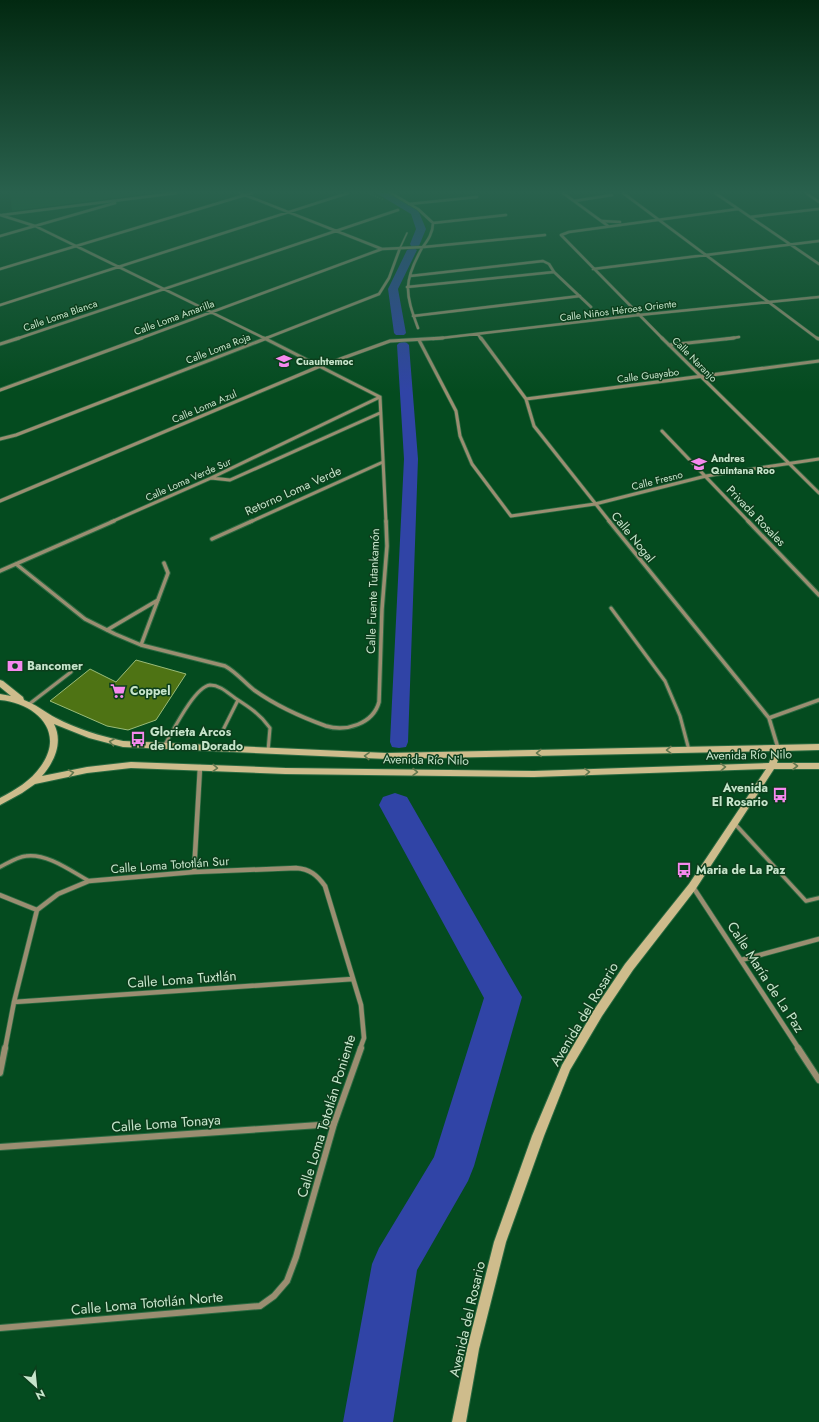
<svg xmlns="http://www.w3.org/2000/svg" width="819" height="1422" viewBox="0 0 819 1422" font-family="Jost,sans-serif">
<style>
.green{fill:#0e622c}
.lines{fill:none;stroke-linecap:round;stroke-linejoin:round}
.canal{fill:#3044a6;fill-rule:evenodd}
.river{fill:#3044a6;fill-rule:evenodd}
.building{fill:#4e7314;stroke:#9abb78}
.lane-far2-casing{stroke:#2b6a41;stroke-width:2.5}
.lane-far1-casing{stroke:#2b6a41;stroke-width:5}
.lane-casing{stroke:#2b6a41;stroke-width:5.5}
.street-far4-casing{stroke:#2b6a41;stroke-width:3.5}
.street-far3-casing{stroke:#2b6a41;stroke-width:4.5}
.street-far2-casing{stroke:#2b6a41;stroke-width:5.5}
.street-far1-casing{stroke:#2b6a41;stroke-width:6}
.street-casing{stroke:#2b6a41;stroke-width:8}
.secondary-casing{stroke:#2b6a41;stroke-width:2}
.path{stroke:#548a66;stroke-width:1.5;stroke-dasharray:1 1.5;stroke-linecap:butt}
.lane-far2{stroke:#9a8e71;stroke-width:1.5}
.lane-far1{stroke:#9a8e71;stroke-width:3}
.lane{stroke:#9a8e71;stroke-width:3.5}
.street-far4{stroke:#9a8e71;stroke-width:2.5}
.street-far3{stroke:#9a8e71;stroke-width:3}
.street-far2{stroke:#9a8e71;stroke-width:3.5}
.street-far1{stroke:#9a8e71;stroke-width:4.5}
.street{stroke:#9a8e71;stroke-width:6}
.secondary{fill:#cebc8c;fill-rule:evenodd}
.oneway{stroke:#63774e}
.labels{text-anchor:middle;stroke-width:3;stroke-linejoin:round;paint-order:stroke}
.far-street-label{font-size:10px;fill:#c6e5cb;stroke:#0c3e1c}
.far-poi-label{font-size:10px;font-weight:bold;fill:#c6e5cb;stroke:#0c3e1c;text-anchor:start}
.street-label{font-size:12px;fill:#c6e5cb;stroke:#0c3e1c}
.poi-label{font-size:12px;font-weight:bold;fill:#c6e5cb;stroke:#0c3e1c;text-anchor:start}
.near-street-label{font-size:14px;fill:#c6e5cb;stroke:#0c3e1c}
</style>
<rect width="100%" height="100%" fill="#044b1f"/>
<!-- green -->
<path class="green" d="M10,193H153L12,211Z"/>
<g class="lines">
<!-- canal -->
<path class="canal" d="M376,193H388L418,210L426,229L419,246H411L410,244L416,229L411,214Z
M412,247L417,250L398,289L406,333L404,335H396L394,333L388,289L407,250Z
M403,341L407,343L409,345L418,459L408,742L406,747L399,748L392,747L390,742L404,459L397,345L399,343Z"/>
<!-- river -->
<path class="river" d="M395,793L407,797L522,997L474,1166L468,1181L417,1270L393,1422H343L372,1264L379,1248L434,1157L484,998L379,805L383,797Z"/>
</g>
<!-- building -->
<path class="building" d="M136,660L186,674L156,720L128,730L107,726L50,701L90,669L116,682Z"/>
<g class="lines">
<defs>
<path id="lane-far2" d="M400,248L407,233"/>
<path id="lane-far1" d="M611,608L665,681L680,716L689,750
M28,705L71,672
M223,730L238,700
M164,746C172,733 194,687 210,685C220,685 228,693 235,698C249,707 260,714 270,728L268,751"/>
<path id="lane" d="M735,824L806,901L819,898
M0,867C8,863 17,857 26,856C47,853 71,871 89,881"/>
<path id="street-far4" d="M240,193L382,249
M391,193L418,209L433,223C433,233 428,240 422,248C403,282 405,293 418,328
M563,193L608,226
M623,193L818,339
M715,193L819,264
M806,193L819,202
M574,201L612,195
M409,204L477,197
M0,215L35,226L266,339
M2,215L176,193
M750,217L819,209
M602,221L620,222
M433,223L506,215
M0,236L115,203
M0,269L252,193
M593,269L819,241
M410,276L543,261L549,264L554,272L591,307
M407,287L554,272
M0,305L348,193
M413,316L580,296
M478,334L481,339
M16,339L398,210
M139,339L382,249L424,247L545,235
M264,339L379,294L389,278L400,248
M433,339L639,315L819,297
M663,339L561,235L569,232L738,209
M726,339L739,337"/>
<path id="street-far3" d="M264,338L380,397
M481,338L526,399L534,426L610,522
M662,338L819,493
M817,338L819,339
M419,340L456,411L460,436L472,464L511,516L595,504L706,476L819,459
M0,344L19,338
M669,345L734,338
M0,390L142,338
M380,397L386,522
M526,399L819,361
M662,431L749,522
M0,439L16,435L267,338
M211,478L230,480L380,413
M0,501L318,367L390,341L443,338
M111,522L211,478L380,397
M250,522L383,462"/>
<path id="street-far2" d="M609,521L769,718L778,748
M748,521L819,595
M212,539L252,521
M16,564L85,619L115,634L141,645L225,666C236,672 244,682 254,690C275,705 301,717 326,726C346,732 373,724 379,702L382,609L387,546L386,521
M0,571L114,521
M107,630L158,600
M141,645L168,573L164,563
M769,718L819,700"/>
<path id="street-far1" d="M194,872L200,767
M693,887L799,1049
M0,895L37,910
M37,910L58,894L89,881L194,872L296,868C310,869 317,875 325,886L361,1005L364,1038L360,1049
M741,960L819,939
M14,1002L353,979
M5,1049L14,1002L37,910"/>
<path id="street" d="M798,1048L819,1080
M0,1073L5,1048
M0,1147L334,1124
M0,1328L260,1306L274,1296L287,1281L296,1257L334,1124L361,1048"/>
<path id="secondary" d="M0,680L3,681L23,697L24,700C35,704 45,712 56,718C77,729 100,736 123,741L387,753L819,744V750L781,751L777,763H819V769H774L695,890L633,970L602,1016L570,1070L544,1136L506,1242L479,1349L466,1422H452L467,1349L494,1242L532,1136L562,1065L594,1010L625,964L689,884L766,769L534,777L285,774L131,768L87,773L35,784L22,793L0,805V798C15,790 31,781 41,766C66,731 35,703 0,700V694L11,696L0,687ZM54,724L89,738L123,747L387,759L773,751L769,763L534,771L285,768L131,762L87,767L42,776C55,761 63,742 54,724Z"/>
</defs>
<!-- lane-far2 casing -->
<use href="#lane-far2" class="lane-far2-casing"/>
<!-- lane-far1 casing -->
<use href="#lane-far1" class="lane-far1-casing"/>
<!-- lane casing -->
<use href="#lane" class="lane-casing"/>
<!-- street-far4 casing -->
<use href="#street-far4" class="street-far4-casing"/>
<!-- street-far3 casing -->
<use href="#street-far3" class="street-far3-casing"/>
<!-- street-far2 casing -->
<use href="#street-far2" class="street-far2-casing"/>
<!-- street-far1 casing -->
<use href="#street-far1" class="street-far1-casing"/>
<!-- street casing -->
<use href="#street" class="street-casing"/>
<!-- secondary casing -->
<use href="#secondary" class="secondary-casing"/>
<!-- path -->
<path class="path" d="M368,193L384,200"/>
<!-- lane-far2 -->
<use href="#lane-far2" class="lane-far2"/>
<!-- lane-far1 -->
<use href="#lane-far1" class="lane-far1"/>
<!-- lane -->
<use href="#lane" class="lane"/>
<!-- street-far4 -->
<use href="#street-far4" class="street-far4"/>
<!-- street-far3 -->
<use href="#street-far3" class="street-far3"/>
<!-- street-far2 -->
<use href="#street-far2" class="street-far2"/>
<!-- street-far1 -->
<use href="#street-far1" class="street-far1"/>
<!-- street -->
<use href="#street" class="street"/>
<!-- secondary -->
<use href="#secondary" class="secondary"/>
</g>
<!-- one-way arrows -->
<defs><path id="oneway-chevron" d="M-2-3.5L2.5 0L-2 3.5" fill="none" stroke-width="1.6" stroke-linecap="round" stroke-linejoin="round"/></defs>
<g class="oneway">
<use href="#oneway-chevron" transform="translate(112 742) rotate(-170)"/>
<use href="#oneway-chevron" transform="translate(669 750) rotate(179)"/>
<use href="#oneway-chevron" transform="translate(539 753) rotate(179)"/>
<use href="#oneway-chevron" transform="translate(367 756) rotate(-177)"/>
<use href="#oneway-chevron" transform="translate(795 766)"/>
<use href="#oneway-chevron" transform="translate(723 767) rotate(-2)"/>
<use href="#oneway-chevron" transform="translate(215 768) rotate(2)"/>
<use href="#oneway-chevron" transform="translate(415 772) rotate(1)"/>
<use href="#oneway-chevron" transform="translate(587 772) rotate(-2)"/>
<use href="#oneway-chevron" transform="translate(71 773) rotate(-10)"/>
</g>
<!-- sky -->
<linearGradient id="sky" x2="0" y2="1"><stop stop-color="#022911"/><stop offset="0.49" stop-color="#29614d"/><stop offset="1" stop-color="#29614d" stop-opacity="0"/></linearGradient>
<rect width="819" height="392" fill="url(#sky)"/>
<!-- icons -->
<defs>
<symbol id="school-bare" viewBox="-9 -9 18 18"><path d="M0-5L7-2L0 1L-7-2ZM-4 1L0 2.5L4 1V4Q0 6-4 4Z" fill="#f589ee" stroke="#0c3e1c" stroke-width="2.5" paint-order="stroke"/></symbol>
<symbol id="bank-bare" viewBox="-9 -9 18 18"><path d="M-6-4H6V4H-6ZM0-2.3a2.3 2.3 0 1 0 0 4.6a2.3 2.3 0 1 0 0-4.6Z" fill="#f589ee" stroke="#0c3e1c" stroke-width="2.5" paint-order="stroke"/></symbol>
<symbol id="supermarket-bare" viewBox="-9 -9 18 18"><path d="M-6-5.5h2.5l.6 2H6L4.5 2H-2.5L-4.4-4H-6ZM-1.5 3.2a1.3 1.3 0 1 0 .1 0ZM3 3.2a1.3 1.3 0 1 0 .1 0Z" fill="#f589ee" stroke="#0c3e1c" stroke-width="2.5" paint-order="stroke"/></symbol>
<symbol id="bus-bare" viewBox="-9 -9 18 18"><path d="M-5-6H5V4H4V6H2V4H-2V6H-4V4H-5ZM-3.5-4V0h7V-4ZM-3.5 1.2v1.5H-2V1.2ZM2 1.2v1.5H3.5V1.2Z" fill="#f589ee" stroke="#0c3e1c" stroke-width="2.5" paint-order="stroke"/></symbol>
</defs>
<g fill-rule="evenodd">
<use href="#school-bare" x="273" y="350" width="22" height="22"/>
<use href="#school-bare" x="688" y="453" width="22" height="22"/>
<use href="#bank-bare" x="4" y="655" width="22" height="22"/>
<use href="#supermarket-bare" x="107" y="680" width="22" height="22"/>
<use href="#bus-bare" x="127" y="728" width="22" height="22"/>
<use href="#bus-bare" x="769" y="784" width="22" height="22"/>
<use href="#bus-bare" x="673" y="859" width="22" height="22"/>
</g>
<g class="labels">
<!-- far-street labels -->
<g class="far-street-label">
<text transform="translate(618 310) rotate(-7)" y="4">Calle Niños Héroes Oriente</text>
<text transform="translate(60 315) rotate(-19)" y="4">Calle Loma Blanca</text>
<text transform="translate(174 317) rotate(-20)" y="4">Calle Loma Amarilla</text>
<text transform="translate(218 348) rotate(-21)" y="4">Calle Loma Roja</text>
<text transform="translate(695 359) rotate(45)" y="4">Calle Naranjo</text>
<text transform="translate(648 375) rotate(-7)" y="4">Calle Guayabo</text>
<text transform="translate(204 406) rotate(-23)" y="4">Calle Loma Azul</text>
<text transform="translate(188 479) rotate(-24)" y="4">Calle Loma Verde Sur</text>
<text transform="translate(657 480) rotate(-14)" y="4">Calle Fresno</text>
</g>
<!-- far-poi labels -->
<g class="far-poi-label">
<text x="296" y="365">Cuauhtemoc</text>
<text x="711" y="462">Andres<tspan x="711" dy="12">Quintana Roo</tspan></text>
</g>
<!-- street labels -->
<g class="street-label">
<text transform="translate(293 491) rotate(-24)" y="4">Retorno Loma Verde</text>
<text transform="translate(756 516) rotate(46)" y="4">Privada Rosales</text>
<text transform="translate(633 537) rotate(51)" y="4">Calle Nogal</text>
<text transform="translate(373 591) rotate(-88)" y="4">Calle Fuente Tutankamón</text>
<text transform="translate(749 755) rotate(-1)" y="4">Avenida Río Nilo</text>
<text transform="translate(426 760) rotate(1)" y="4">Avenida Río Nilo</text>
<text transform="translate(170 865) rotate(-4)" y="4">Calle Loma Tototlán Sur</text>
</g>
<!-- poi labels -->
<g class="poi-label">
<text x="27" y="670">Bancomer</text>
<text x="130" y="695">Coppel</text>
<text x="150" y="736">Glorieta Arcos<tspan x="150" dy="14">de Loma Dorado</tspan></text>
<text x="768" y="792" text-anchor="end">Avenida<tspan x="768" dy="14">El Rosario</tspan></text>
<text x="696" y="874">Maria de La Paz</text>
</g>
<!-- near-street labels -->
<g class="near-street-label">
<text transform="translate(766 977) rotate(57)" y="5">Calle María de La Paz</text>
<text transform="translate(182 979) rotate(-4)" y="5">Calle Loma Tuxtlán</text>
<text transform="translate(584 1014) rotate(-59)" y="5">Avenida del Rosario</text>
<text transform="translate(326 1116) rotate(-73)" y="5">Calle Loma Tototlán Poniente</text>
<text transform="translate(166 1123) rotate(-4)" y="5">Calle Loma Tonaya</text>
<text transform="translate(147 1303) rotate(-5)" y="5">Calle Loma Tototlán Norte</text>
<text transform="translate(467 1319) rotate(-77)" y="5">Avenida del Rosario</text>
</g>
</g>
<!-- north arrow -->
<g transform="translate(36 1386) rotate(153)" stroke="#0c3e1c" stroke-width="3" paint-order="stroke">
<path d="M0-3L7 15L0 10L-7 15Z" fill="#c6e5cb"/>
<text y="-6" font-size="11" font-weight="bold" text-anchor="middle" fill="#c6e5cb">N</text>
</g>
</svg>
